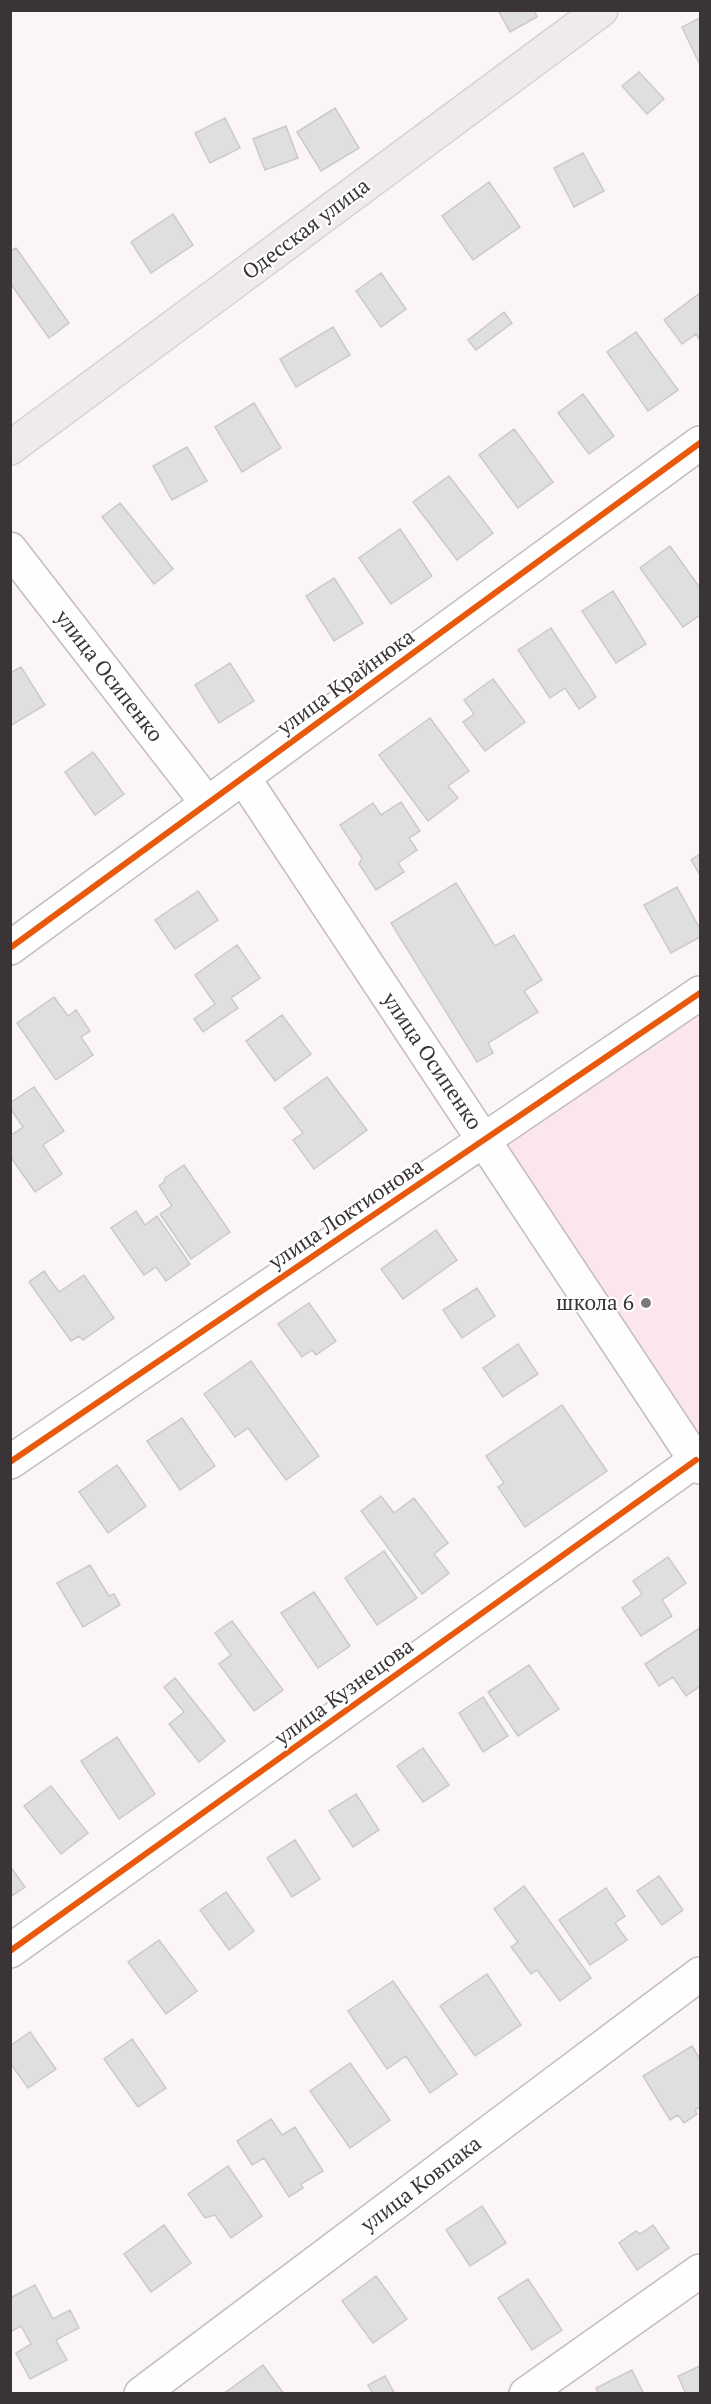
<svg xmlns="http://www.w3.org/2000/svg" width="711" height="2404" viewBox="0 0 711 2404" font-family="'PT Serif',serif">
<style>
.green{fill:#fbe6ee}
.building{fill:#dfdee1;stroke:#cacacc;stroke-width:1.5}
.lines{fill:none;stroke-linecap:round;stroke-linejoin:round}
.minor-casing{stroke:#c2bcbf;stroke-width:36}
.major-casing{stroke:#d7d2d4;stroke-width:36}
.minor{stroke:#fffefe;stroke-width:33}
.major{stroke:#efeaec;stroke-width:33}
.cycleway-casing{stroke:#fff;stroke-width:10}
.cycleway{stroke:#e8590c;stroke-width:6}
.poi-dot{fill:#7e787a;stroke:#fff;stroke-width:2}
.labels{text-anchor:middle;stroke-width:4.5;stroke-linejoin:round;paint-order:stroke}
.street-label{font-size:21px;fill:#3a3436;stroke:#fff}
.poi-label{font-size:21px;fill:#3a3436;stroke:#fff;text-anchor:end}
</style>
<rect width="100%" height="100%" fill="#fcf5f8"/>
<!-- green -->
<path class="green" d="M700,993V1466L484,1140Z"/>
<!-- building -->
<path class="building" d="M498,10H534L537,17L510,32Z
M700,18V65L682,27Z
M639,72L664,99L647,114L622,86Z
M335,108L359,148L321,171L297,132Z
M225,118L240,148L210,163L195,133Z
M286,126L298,158L265,170L253,139Z
M583,153L604,191L574,207L554,168Z
M489,182L520,227L473,260L442,216Z
M173,214L193,245L151,273L131,242Z
M16,248L69,323L49,338L10,283V251Z
M381,273L406,309L381,327L356,291Z
M700,293V340L696,334L682,344L664,320Z
M504,312L512,323L476,350L468,340Z
M333,327L350,355L296,387L280,359Z
M636,332L678,390L648,411L607,352Z
M583,394L614,436L589,454L558,413Z
M254,403L281,448L242,472L215,427Z
M514,429L553,482L518,508L479,455Z
M187,447L207,481L172,500L153,466Z
M449,476L493,533L457,560L413,502Z
M120,503L173,569L154,584L102,517Z
M400,529L432,576L391,604L359,558Z
M670,546L700,588V615L683,627L640,568Z
M334,578L363,623L334,641L306,596Z
M613,591L646,644L616,663L582,611Z
M551,628L596,697L579,709L565,688L550,698L518,650Z
M230,663L254,701L219,723L195,685Z
M21,667L45,705L10,726V673Z
M493,679L525,722L485,751L463,722L474,714L464,700Z
M430,718L469,771L448,786L458,798L428,821L379,755Z
M93,752L124,794L95,815L65,772Z
M401,802L420,831L409,838L417,850L398,863L404,872L376,890L359,864L362,858L340,825L373,803L381,815Z
M700,854V875L691,860Z
M456,883L495,946L514,935L542,980L524,991L538,1012L488,1043L493,1053L477,1062L391,923Z
M677,887L700,929V937L671,953L644,905Z
M198,891L218,920L175,949L155,920Z
M237,945L260,978L231,998L238,1008L203,1032L194,1019L215,1004L195,975Z
M54,997L68,1016L76,1010L90,1031L81,1037L93,1055L56,1080L17,1023Z
M282,1015L311,1054L275,1081L246,1041Z
M327,1077L367,1130L314,1169L293,1140L303,1133L284,1108Z
M34,1087L64,1131L43,1145L62,1174L35,1192L10,1156V1136L23,1127L10,1108V1103Z
M184,1165L230,1232L191,1259L160,1214L172,1206L159,1186L164,1182L165,1178Z
M136,1211L145,1225L157,1216L190,1264L166,1281L156,1267L144,1275L111,1228Z
M436,1230L457,1260L403,1299L381,1269Z
M44,1271L59,1292L84,1275L114,1318L83,1340L79,1336L71,1341L29,1282Z
M477,1288L495,1316L462,1338L443,1310Z
M309,1303L336,1341L316,1355L312,1350L302,1357L278,1324Z
M518,1344L538,1374L503,1397L483,1368Z
M251,1361L319,1456L286,1480L248,1428L235,1437L204,1394Z
M562,1405L607,1471L525,1527L498,1487L504,1483L486,1456Z
M182,1418L215,1466L180,1490L147,1441Z
M117,1465L146,1506L108,1533L79,1492Z
M381,1496L394,1513L414,1498L448,1543L434,1554L449,1573L422,1594L361,1511Z
M384,1551L417,1598L377,1625L345,1578Z
M668,1557L686,1583L662,1600L672,1616L641,1636L622,1608L642,1594L633,1581Z
M90,1565L109,1596L114,1594L120,1605L83,1627L57,1583Z
M314,1592L350,1646L318,1668L281,1613Z
M232,1621L283,1690L254,1711L219,1664L231,1655L215,1633Z
M700,1628V1686L686,1696L673,1677L659,1686L645,1664Z
M529,1665L559,1709L518,1736L488,1692Z
M175,1678L225,1741L199,1762L169,1724L184,1712L164,1687Z
M483,1697L508,1736L483,1752L459,1713Z
M117,1737L155,1794L119,1819L81,1761Z
M423,1748L449,1785L423,1802L397,1766Z
M51,1786L88,1833L61,1854L24,1806Z
M356,1794L379,1830L353,1847L329,1811Z
M295,1840L320,1879L292,1897L267,1858Z
M10,1866L25,1887L10,1897Z
M659,1876L683,1910L662,1925L637,1891Z
M524,1886L591,1978L560,2001L537,1970L531,1974L511,1947L518,1942L494,1909Z
M606,1888L625,1916L615,1923L627,1940L590,1965L559,1920Z
M226,1892L254,1931L229,1950L200,1910Z
M159,1940L197,1991L166,2014L128,1962Z
M487,1974L521,2025L475,2056L440,2006Z
M393,1981L457,2074L430,2093L406,2056L387,2069L348,2011Z
M30,2032L56,2069L28,2088L10,2063V2046Z
M132,2039L166,2088L138,2107L104,2059Z
M692,2046L700,2059V2107L695,2110L697,2114L684,2123L678,2115L670,2120L643,2076Z
M350,2063L390,2120L350,2148L310,2091Z
M271,2119L282,2135L295,2127L323,2171L301,2184L303,2188L289,2197L264,2158L252,2165L237,2141Z
M228,2166L262,2216L231,2238L215,2215L205,2218L188,2194Z
M482,2206L506,2243L470,2266L446,2230Z
M164,2225L191,2263L151,2292L124,2254Z
M653,2225L669,2248L637,2270L619,2243L636,2231L640,2234Z
M376,2276L407,2319L373,2343L342,2301Z
M528,2279L562,2330L532,2350L498,2298Z
M35,2285L53,2319L70,2310L79,2328L56,2340L67,2360L30,2379L16,2353L31,2344L21,2326L10,2332V2298Z
M263,2365L284,2394H223Z
M700,2366V2394H686L678,2376Z
M632,2370L644,2394H599L596,2388Z
M385,2376L395,2394H373L368,2385Z"/>
<g class="lines">
<defs>
<path id="minor" d="M10,549L207,803
M243,777L700,1467
M10,948L700,443
M10,1462L700,993
M10,1951L696,1460
M141,2394L700,1974
M526,2394L700,2271"/>
<path id="major" d="M10,448L601,10"/>
</defs>
<!-- minor casing -->
<use href="#minor" class="minor-casing"/>
<!-- major casing -->
<use href="#major" class="major-casing"/>
<!-- minor -->
<use href="#minor" class="minor"/>
<!-- major -->
<use href="#major" class="major"/>
<defs>
<path id="cycleway" d="M10,948L700,443
M10,1462L700,993
M10,1951L696,1460"/>
</defs>
<!-- cycleway casing -->
<use href="#cycleway" class="cycleway-casing"/>
<!-- cycleway -->
<use href="#cycleway" class="cycleway"/>
</g>
<!-- markers -->
<circle class="poi-dot" cx="646" cy="1303" r="6"/>
<g class="labels">
<!-- street labels -->
<g class="street-label">
<text transform="translate(306 229) rotate(-37)" y="7">Одесская улица</text>
<text transform="translate(109 676) rotate(52)" y="7">улица Осипенко</text>
<text transform="translate(346 682) rotate(-36)" y="7">улица Крайнюка</text>
<text transform="translate(432 1061) rotate(56)" y="7">улица Осипенко</text>
<text transform="translate(346 1214) rotate(-34)" y="7">улица Локтионова</text>
<text transform="translate(344 1692) rotate(-36)" y="7">улица Кузнецова</text>
<text transform="translate(421 2184) rotate(-37)" y="7">улица Ковпака</text>
</g>
<!-- poi labels -->
<g class="poi-label">
<text x="634" y="1310">школа 6</text>
</g>
</g>
<!-- border -->
<rect width="711" height="2404" fill="none" stroke="#3a3436" stroke-width="24"/>
</svg>
